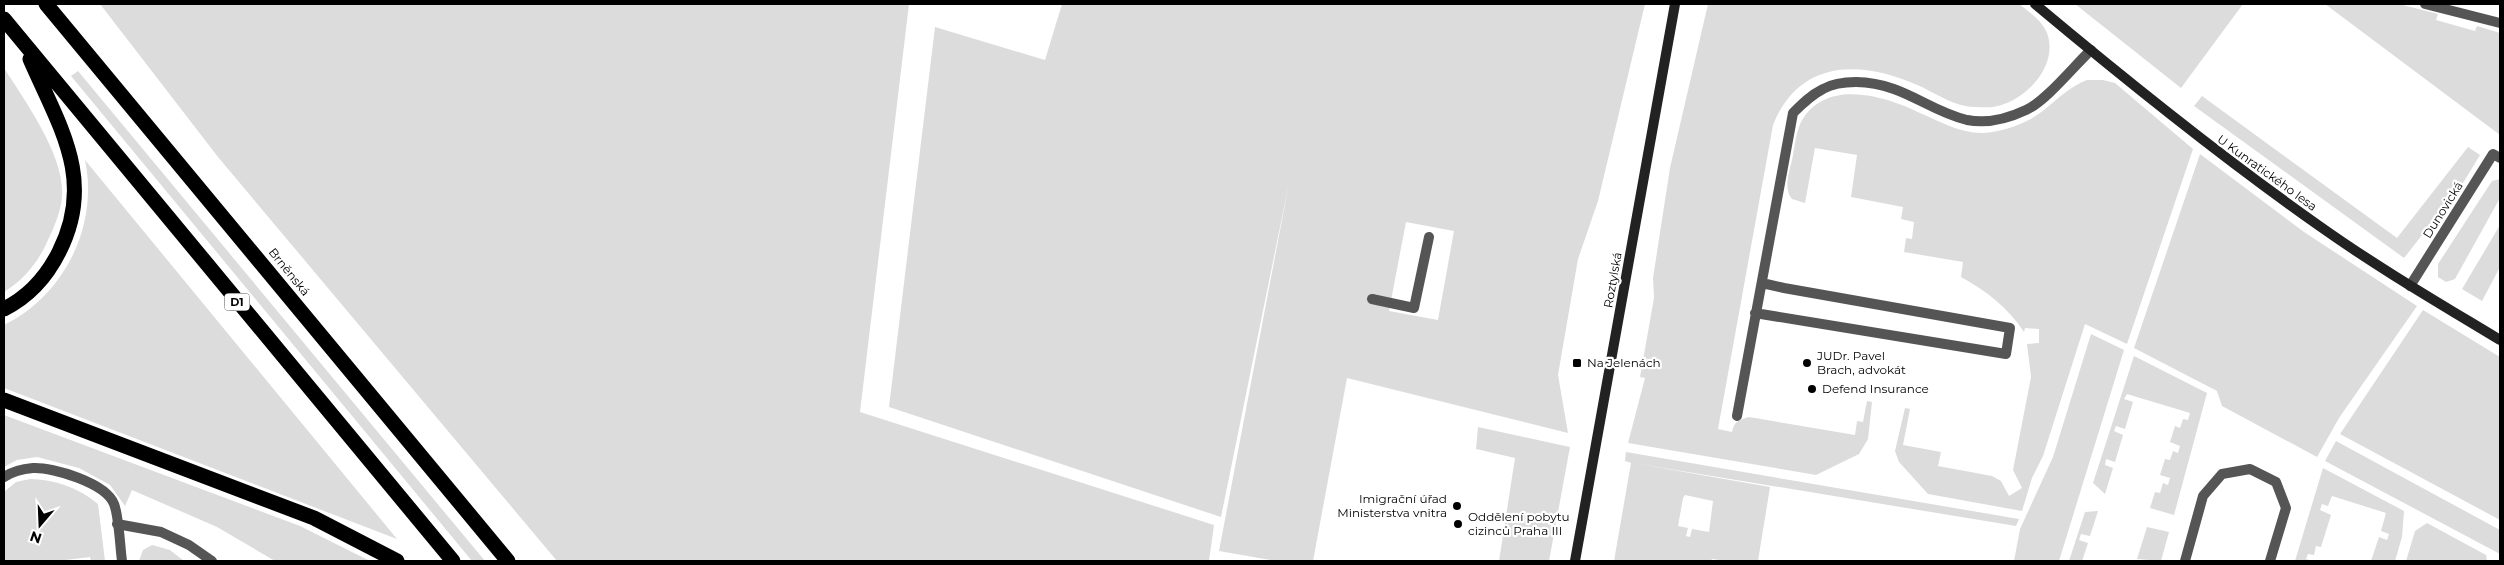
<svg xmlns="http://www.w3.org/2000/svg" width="2504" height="565" viewBox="0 0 2504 565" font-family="Montserrat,sans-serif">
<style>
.green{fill:#dcdcdc;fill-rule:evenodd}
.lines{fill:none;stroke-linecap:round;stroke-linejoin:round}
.lane{stroke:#555;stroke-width:10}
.street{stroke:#555;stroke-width:10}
.secondary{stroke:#222;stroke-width:10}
.highway{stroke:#000;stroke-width:15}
.poi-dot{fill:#000;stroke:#fff;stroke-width:2}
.labels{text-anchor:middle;stroke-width:4.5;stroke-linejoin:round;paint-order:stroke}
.shield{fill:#fff;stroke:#4c4c4c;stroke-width:1}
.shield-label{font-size:11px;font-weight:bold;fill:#000}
.street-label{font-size:12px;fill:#000;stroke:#fff}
.poi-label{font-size:12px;fill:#000;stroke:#fff;text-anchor:start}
</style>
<rect width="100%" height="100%" fill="#fff"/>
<!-- green -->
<path class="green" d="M100,4H909L860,412L1214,525L1209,561H557L218,157Z
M1062,4H1645L1598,201L1578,259L1558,375L1568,433L1347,378L1313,561H1277L1219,551L1289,183L1221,517L889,407L935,27L1045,60ZM1406,222L1454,231L1438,320L1389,311Z
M1708,4H2019C2029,12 2042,20 2047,33C2059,65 2027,99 1998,106C1991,108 1982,107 1975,107C1956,107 1938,95 1922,87C1864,60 1800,57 1773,125L1718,429L1732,432C1734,421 1739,420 1749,417L1855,435L1857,421L1863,422L1867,401L1872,402L1868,439L1859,454L1816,475L1628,443L1645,378L1640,377L1654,298L1653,278L1670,168Z
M2075,4H2243L2181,88Z
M2325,4H2399L2438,14L2436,20L2475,31L2477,26L2500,33V135Z
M4,68C25,101 65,156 62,196C61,212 54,227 48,240C39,261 24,280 4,292Z
M78,71L485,561H472L71,76Z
M2087,80H2103L2115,83L2193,149L2127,344L2085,324L2043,456L2032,478L2022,511L1928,494L1899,462L1895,451L1905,408L1910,409L1903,445L1941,452L1938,466L1992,476L2001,481L2009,496L2022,488L2013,470L2031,377L2027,344L2039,343V329L2025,328L2024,332C2008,308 1987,291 1961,277L1963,262L1904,252L1906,238L1912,239L1914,222L1901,219L1903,207L1851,197L1857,155L1815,148L1805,203L1792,199C1782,188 1791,168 1793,155C1795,145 1796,132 1801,122C1825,78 1884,95 1920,113C1943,123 1967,137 1992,132C2011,129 2029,122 2044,110C2059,98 2069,87 2087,80Z
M2202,96L2397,238L2468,147L2480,155L2463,183L2404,258L2194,106Z
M2200,154L2304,232L2417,306L2339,418L2317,457L2222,406L2217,391L2134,348Z
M85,160L397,539L4,388V325C64,296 99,225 85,160Z
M2500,179V198L2455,279L2446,282L2438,277V264L2492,181Z
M2500,225V267L2482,301L2462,289Z
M2423,310L2500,357V520L2340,434Z
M2091,334L2124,350L2059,561H2014L2020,529L2053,457Z
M2134,356L2207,393L2174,515L2150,508L2155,492L2160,493L2163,483L2168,485L2170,478L2160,475L2165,459L2170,460L2173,451L2178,453L2180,446L2170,442L2175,426L2180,428L2183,419L2188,420L2190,413L2127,394L2124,399L2133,402L2125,429L2116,426L2114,431L2123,435L2115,462L2106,459L2105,465L2113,468L2105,494L2093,483Z
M4,415L300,526L370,561H275L217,527L132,490L125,506L110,485L79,468L37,457L17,460L4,467Z
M1478,427L1570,447L1549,561H1499L1515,458L1476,449Z
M2336,441L2500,530V554L2325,461Z
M1626,452L2019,519L2016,526L1633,463L1770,487L1758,561H1727L1712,559L1711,561H1614L1631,463L1625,461ZM1685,495L1713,501L1709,532L1692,529L1690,537L1686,536L1688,528L1678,526L1683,498Z
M2323,468L2404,511L2402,537L2395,561H2371L2379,537L2387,540L2389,534L2381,531L2386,513L2332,496L2328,506L2322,504L2320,510L2331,515L2321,547L2316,546L2314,555L2308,554L2306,559L2312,561H2295Z
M30,479C54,479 79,488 98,504L105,561H91L90,557L57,561H4V492L16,482Z
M2098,511L2090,536L2081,534L2079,540L2088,543L2082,561H2069L2085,512Z
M2427,523L2486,555L2487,561H2406L2415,531Z
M2147,527L2169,532L2161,561L2137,559Z
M152,545L170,550L184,561H139L143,550Z"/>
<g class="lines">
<!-- lane -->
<path class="lane" d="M1372,299L1414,308L1429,237
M1755,313L2006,354L2010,328L1784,288L1762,283
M1737,416L1793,113C1802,104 1811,95 1823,89C1832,84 1846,82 1856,82C1904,83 1926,110 1967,120C1987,124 2009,118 2026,110C2046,101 2074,66 2091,50
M117,524L161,532L189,545L212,561"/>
<!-- street -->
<path class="street" d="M2425,4L2500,23
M2410,286L2493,154L2500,158
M4,477C13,471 21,469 33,468C53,467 106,483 114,504C119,516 120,547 122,561
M2185,561L2203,496L2222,474L2250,469L2276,482L2286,508L2270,561"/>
<!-- secondary -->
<path class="secondary" d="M2035,4C2127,81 2220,156 2318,225C2377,267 2439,303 2500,340
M1575,561L1675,4"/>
<!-- highway -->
<path class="highway" d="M46,4L508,561
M4,19L453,561
M4,309C28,297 47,276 59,252C96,179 59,126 30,59
M4,400L314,518L397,561"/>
</g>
<!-- markers -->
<g class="poi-dot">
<rect x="1572" y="358" width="10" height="10" rx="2.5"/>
<circle cx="1807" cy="363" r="5"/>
<circle cx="1812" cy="389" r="5"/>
<circle cx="1457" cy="506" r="5"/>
<circle cx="1458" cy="524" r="5"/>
</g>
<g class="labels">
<!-- shield labels -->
<rect class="shield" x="224.5" y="293.5" width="25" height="17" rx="4"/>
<g class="shield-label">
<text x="237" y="306">D1</text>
</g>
<!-- street labels -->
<g class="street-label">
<text transform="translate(2267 173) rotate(36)" y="4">U Kunratického lesa</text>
<text transform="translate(2443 210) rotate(-58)" y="4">Dunovická</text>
<text transform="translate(289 272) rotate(51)" y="4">Brněnská</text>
<text transform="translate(1613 280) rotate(-80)" y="4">Roztylská</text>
</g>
<!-- poi labels -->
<g class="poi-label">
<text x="1817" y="360">JUDr. Pavel<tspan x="1817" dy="14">Brach, advokát</tspan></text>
<text x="1587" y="367">Na Jelenách</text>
<text x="1822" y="393">Defend Insurance</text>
<text x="1447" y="503" text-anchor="end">Imigrační úřad<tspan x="1447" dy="14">Ministerstva vnitra</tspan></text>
<text x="1468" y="521">Oddělení pobytu<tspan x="1468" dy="14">cizinců Praha III</tspan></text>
</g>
</g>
<!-- border -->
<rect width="2504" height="565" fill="none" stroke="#000000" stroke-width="10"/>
<!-- north arrow -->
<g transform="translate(40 525) rotate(199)" stroke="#ffffff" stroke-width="4" paint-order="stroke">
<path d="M0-4L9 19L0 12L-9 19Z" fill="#000000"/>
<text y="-8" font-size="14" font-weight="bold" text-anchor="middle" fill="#000000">N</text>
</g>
</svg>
